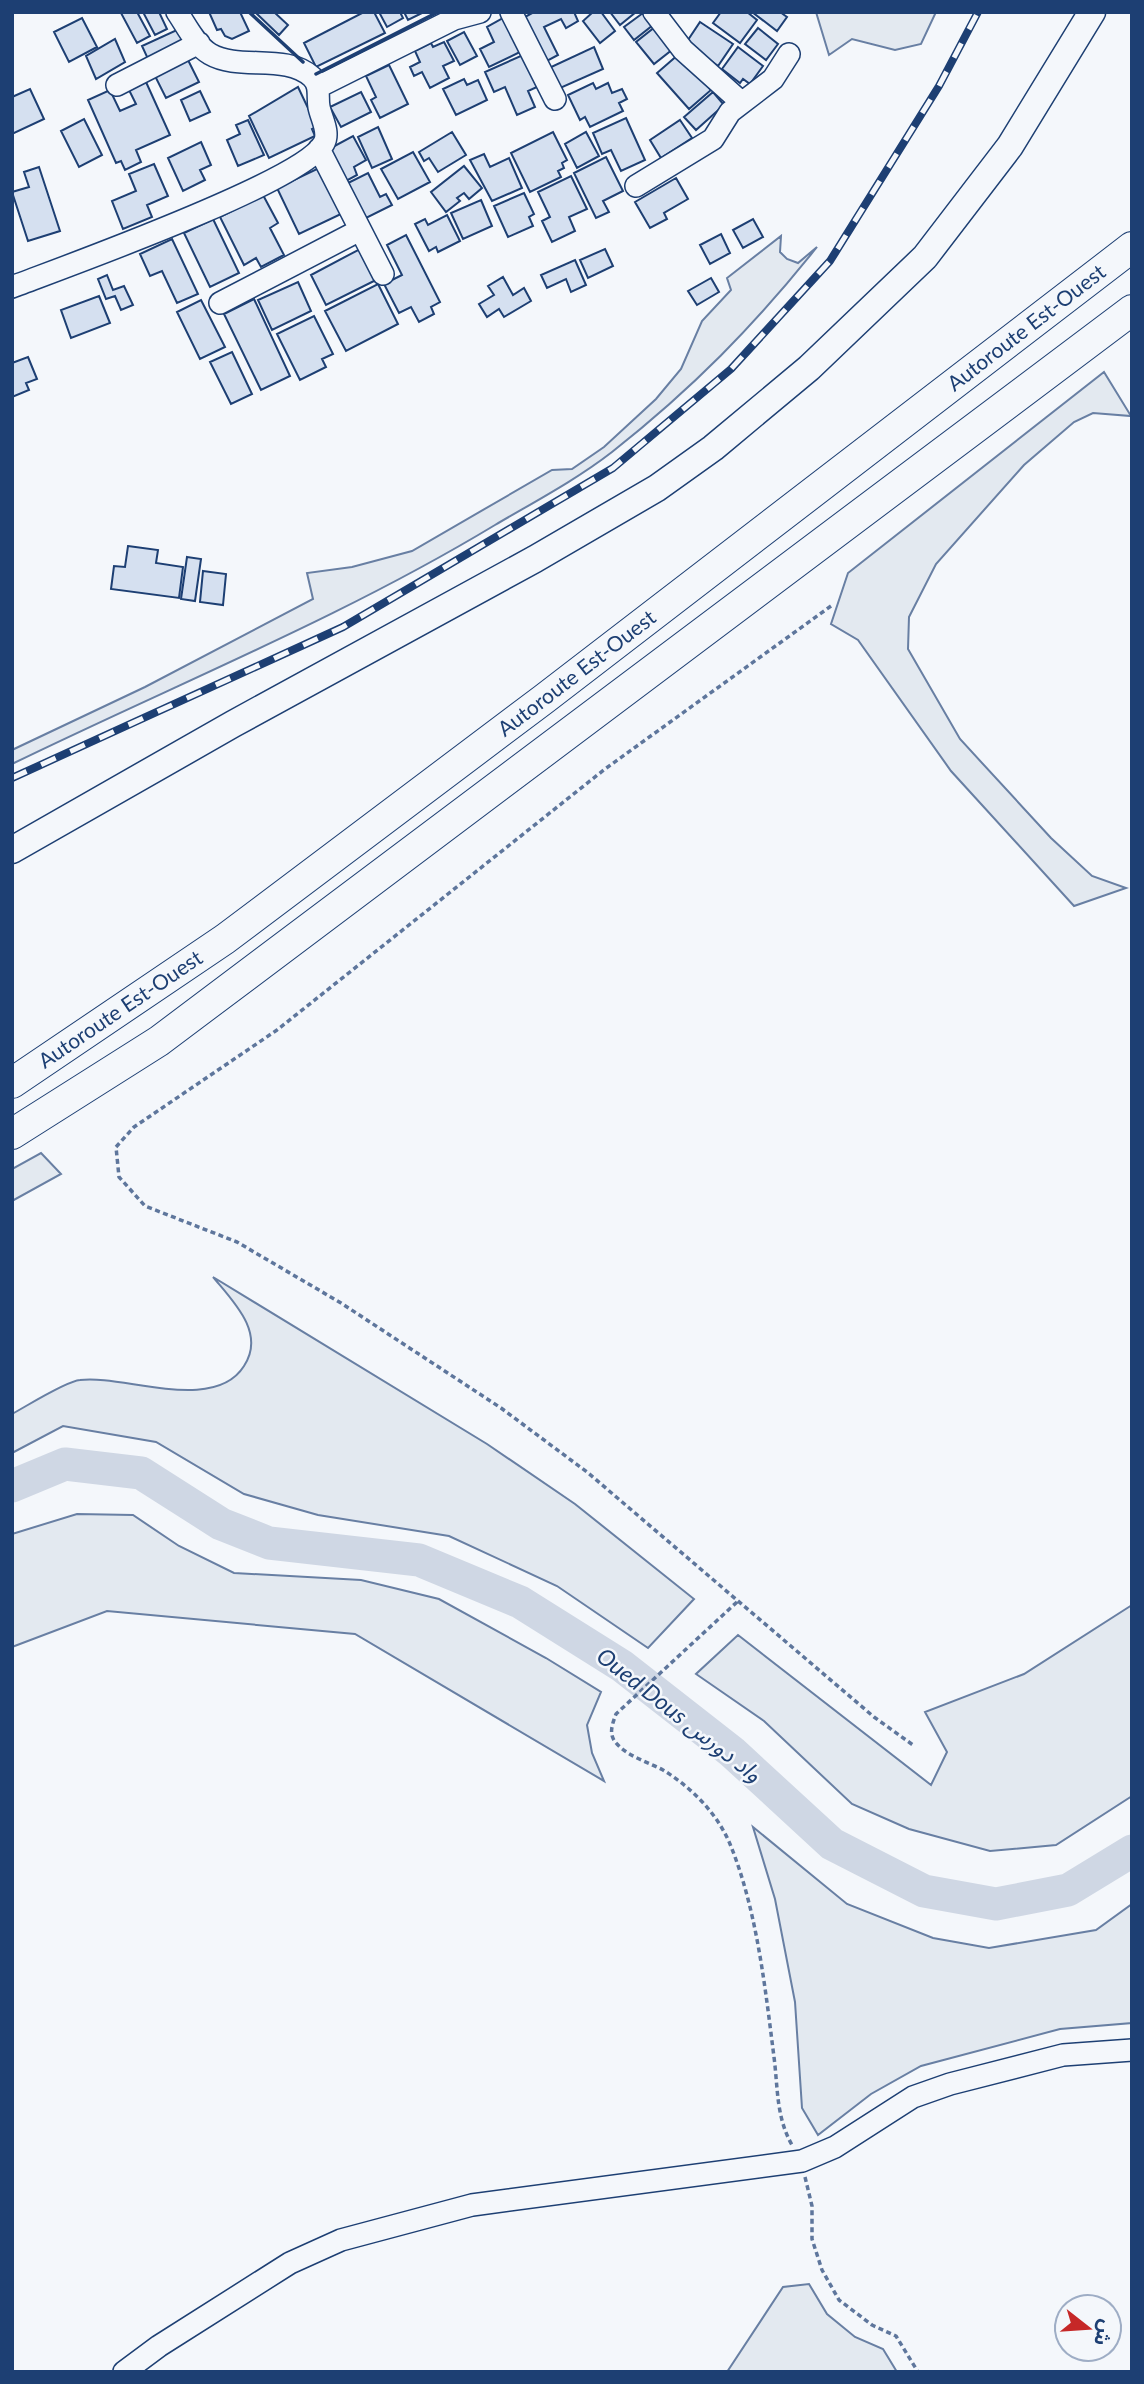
<svg xmlns="http://www.w3.org/2000/svg" width="1144" height="2384" viewBox="0 0 1144 2384" font-family="Lato,'Noto Sans Arabic',sans-serif">
<style>
.green{fill:#e3e9f0;stroke:#687fa3;stroke-width:2}
.lines{fill:none;stroke-linecap:round;stroke-linejoin:round}
.river{stroke:#cfd7e4;stroke-width:33}
.building{fill:#d5e0f0;stroke:#1d3f73;stroke-width:2}
.minor-casing{stroke:#1d3f73;stroke-width:24}
.major-casing{stroke:#1d3f73;stroke-width:29}
.highway-casing{stroke:#1d3f73;stroke-width:32}
.path{stroke:#5e769c;stroke-width:3.5;stroke-dasharray:5 3.5;stroke-linecap:butt}
.minor{stroke:#f4f7fb;stroke-width:21}
.major{stroke:#f4f7fb;stroke-width:26}
.highway{stroke:#f4f7fb;stroke-width:30}
.rail-casing{stroke:#1d3f73;stroke-width:8}
.rail{stroke:#f4f7fb;stroke-width:5;stroke-dasharray:16;stroke-linecap:butt}
.wall{stroke:#1d3f73;stroke-width:3.5}
.labels{text-anchor:middle;stroke-width:5;stroke-linejoin:round;paint-order:stroke}
.street-label{font-size:21px;fill:#1d3f73;stroke:#f4f7fb}
.water-label{font-size:23px;font-style:italic;fill:#1d3f73;stroke:#f4f7fb}
</style>
<rect width="100%" height="100%" fill="#f4f7fb"/>
<!-- green -->
<path class="green" d="M816,12H936L921,44L895,50L852,39L829,55Z
M781,236L780,252L787,259L798,263L817,247C754,326 692,389 612,452C576,480 534,502 495,525C341,618 174,685 12,764V750L145,687L313,599L307,573L352,567L412,551L552,470L572,469L604,447L656,399L681,369L702,321L731,290L727,278Z
M1104,372L1131,416L1093,413L1074,422L1024,465L936,564L909,617L908,649L960,739L1051,838L1092,876L1126,888L1074,906L951,771L858,640L831,624L848,573Z
M41,1153L61,1174L12,1201V1169Z
M213,1277L487,1444L575,1504L694,1599L648,1648L557,1586L449,1536L318,1515L244,1494L156,1442L63,1426L12,1453V1414C27,1406 66,1381 80,1380C122,1374 214,1414 244,1366C266,1333 233,1301 213,1277Z
M77,1514L133,1515L179,1546L234,1573L361,1580L439,1599L546,1658L601,1692L587,1725L592,1753L604,1781L355,1634L107,1611L12,1647V1534Z
M1132,1605V1796L1056,1845L990,1851L909,1829L852,1804L764,1721L696,1674L738,1635L931,1785L947,1752L925,1712L1024,1674Z
M753,1827L847,1904L933,1938L989,1948L1096,1930L1132,1904V2023L1060,2029L921,2066L871,2094L818,2135L802,2108L795,2002L775,1899Z
M809,2284L827,2314L855,2337L883,2349L897,2372H727L783,2287Z"/>
<g class="lines">
<!-- river -->
<path class="river" d="M12,1486L65,1464L141,1473L221,1524L269,1543L419,1560L520,1602L622,1666L732,1752L832,1844L924,1891L996,1904L1068,1890L1132,1851"/>
</g>
<!-- building -->
<path class="building" d="M137,12L150,36L137,43L121,13Z
M143,12H159L167,29L155,35Z
M209,12H240L249,31L232,39L225,36L221,29L217,30Z
M255,12H274L288,25L279,35Z
M364,12H374L385,33L316,67L304,43Z
M379,12H400L403,18L387,27Z
M404,12H424L408,20Z
M534,12H574L578,21L566,28L561,19L544,27L558,55L545,62L523,18Z
M593,12H601L615,31L600,43L583,21Z
M610,12H636L620,25Z
M721,12H747L757,20L740,43L713,23Z
M752,12H780L787,17L777,31Z
M643,13L653,25L634,40L624,27Z
M505,17L522,51L489,67L480,49L494,42L487,27Z
M82,18L97,47L69,62L54,32Z
M700,22L733,44L718,66L686,43Z
M655,27L673,49L654,64L636,42Z
M758,28L778,44L766,60L745,44Z
M179,29L185,41L148,59L142,46Z
M464,32L477,56L460,65L447,41Z
M115,39L125,62L96,79L86,56Z
M444,42L454,61L443,66L449,78L430,88L422,72L414,76L410,67L420,62L415,51L431,43L433,47Z
M594,47L603,69L558,89L549,68Z
M738,47L763,66L750,84L743,79L740,83L722,69Z
M679,54L711,90L689,109L657,73Z
M523,55L537,87L528,91L535,107L517,115L505,87L494,92L485,72Z
M188,60L199,82L166,98L155,76Z
M389,65L408,104L380,118L371,100L376,97L366,76Z
M464,79L467,85L478,80L487,100L456,115L443,89Z
M146,82L170,135L136,150L141,162L125,170L121,161L116,163L88,100L110,90L120,111L136,104L129,90Z
M593,83L596,89L608,83L612,93L622,89L627,99L619,103L623,111L590,127L585,117L580,120L568,95Z
M298,87L317,127L312,129L315,136L269,158L249,116Z
M30,89L44,119L12,134V97Z
M200,91L210,112L190,121L181,100Z
M361,92L371,112L341,127L330,107Z
M713,92L724,105L696,130L684,117Z
M626,118L645,160L621,171L611,150L602,154L593,133Z
M84,119L102,155L79,167L61,131Z
M248,120L264,155L238,166L227,140L240,134L236,125Z
M680,120L692,138L661,158L650,140Z
M378,127L392,159L372,168L358,137Z
M452,132L466,155L438,172L429,158L424,161L419,152Z
M553,132L567,160L562,163L564,168L558,171L561,177L530,192L511,153Z
M586,132L599,156L577,168L565,144Z
M353,136L366,160L354,167L357,175L346,181L329,149Z
M201,142L211,165L200,170L205,180L183,191L168,158Z
M413,152L430,182L398,199L381,169Z
M484,154L490,167L509,158L522,188L492,201L470,160Z
M606,157L623,191L603,201L609,212L596,218L574,173Z
M154,164L168,196L147,205L152,217L123,229L112,201L136,191L129,174Z
M464,166L482,188L469,199L464,193L457,198L460,201L446,212L431,192Z
M39,167L60,231L28,241L12,192L29,187L24,172Z
M319,168L341,214L299,234L277,188Z
M368,173L380,197L386,194L392,205L362,220L344,185Z
M571,176L587,209L569,217L575,231L552,242L542,221L550,217L538,192Z
M676,178L688,199L664,213L667,219L650,228L635,202Z
M524,193L534,214L529,217L533,226L508,237L494,206Z
M263,195L278,223L270,228L284,255L261,267L256,258L244,265L220,217Z
M481,200L492,226L463,239L451,213Z
M447,215L460,241L438,252L436,247L429,251L415,224L425,219L428,225Z
M213,219L239,273L210,287L184,233Z
M753,219L763,237L743,248L733,230Z
M721,234L730,253L710,264L700,245Z
M406,235L440,302L431,307L434,314L419,322L411,307L399,313L384,284L402,275L387,245Z
M172,239L198,294L177,303L162,271L150,276L140,254Z
M360,249L376,280L326,305L311,275Z
M605,249L613,266L588,278L580,260Z
M575,260L586,285L571,292L566,279L547,288L541,275Z
M107,275L113,290L124,286L133,305L121,310L115,296L106,299L98,279Z
M503,277L513,295L524,288L531,301L504,317L499,309L487,317L479,304L494,295L488,286Z
M711,278L719,292L697,305L688,291Z
M298,282L311,311L272,330L258,300Z
M378,284L398,324L346,351L325,311Z
M99,296L110,323L71,338L61,310Z
M254,299L290,376L261,390L224,314Z
M201,300L225,347L200,359L177,312Z
M314,316L333,354L322,359L326,367L300,380L277,334Z
M232,352L252,394L231,404L210,362Z
M28,357L37,379L26,383L29,390L12,397V363Z
M128,546L158,550L156,563L183,567L179,598L111,589L114,566L125,567Z
M187,557L201,559L195,601L181,599Z
M203,571L226,574L223,605L200,602Z"/>
<g class="lines">
<defs>
<path id="minor" d="M511,12L555,99
M654,12L683,50L741,102
M117,85L199,43
M318,87L454,19L480,12
M319,149L383,274
M636,186L713,139L730,112L773,79L789,54
M12,287C64,267 303,182 324,143C330,132 321,118 319,107C317,96 321,86 312,77C286,53 239,71 210,54C196,46 186,25 177,12
M220,303L360,230
M124,2372L159,2346L290,2263L341,2240L472,2205L802,2161L835,2147L913,2097L950,2084L1063,2055L1132,2050"/>
<path id="major" d="M12,850L233,724L535,559L657,488L713,448L809,368L925,257L1010,146L1092,12"/>
<g id="highway">
<path id="s1" d="M12,1083L225,939L544,699L1132,247"/>
<path d="M12,1134L159,1041L1132,310"/>
</g>
</defs>
<!-- minor casing -->
<use href="#minor" class="minor-casing"/>
<!-- major casing -->
<use href="#major" class="major-casing"/>
<!-- highway casing -->
<use href="#highway" class="highway-casing"/>
<!-- path -->
<path class="path" d="M831,606L605,769L277,1030L134,1127L116,1147L119,1177L145,1206L237,1242L341,1303L501,1408L587,1472L874,1717L913,1745
M737,1602L616,1714C612,1725 608,1735 617,1744C629,1757 648,1762 663,1770C691,1787 717,1813 730,1844C757,1910 765,1987 774,2057C778,2088 776,2117 792,2145
M805,2177L812,2206V2239L822,2270L839,2300L872,2325L896,2336L918,2372"/>
<!-- minor -->
<use href="#minor" class="minor"/>
<!-- major -->
<use href="#major" class="major"/>
<!-- highway -->
<use href="#highway" class="highway"/>
<defs>
<path id="rail" d="M12,778L343,627L613,468L731,369L830,261L939,86L978,12"/>
</defs>
<!-- rail casing -->
<use href="#rail" class="rail-casing"/>
<!-- rail -->
<use href="#rail" class="rail"/>
<!-- wall -->
<path class="wall" d="M249,12L303,62
M316,74L438,12"/>
</g>
<g class="labels">
<!-- street labels -->
<g class="street-label">
<text dy="7" stroke="none"><textPath href="#s1" startOffset="1265">Autoroute Est-Ouest</textPath></text>
<text dy="7" stroke="none"><textPath href="#s1" startOffset="698">Autoroute Est-Ouest</textPath></text>
<text dy="7" stroke="none"><textPath href="#s1" startOffset="131">Autoroute Est-Ouest</textPath></text>
</g>
<!-- water labels -->
<g class="water-label">
<text transform="translate(679 1715) rotate(38)" y="8">Oued Dous واد دورس</text>
</g>
</g>
<!-- border -->
<rect width="1144" height="2384" fill="none" stroke="#1d3f73" stroke-width="28"/>
<!-- north arrow -->
<g transform="translate(1088 2328) rotate(107)"><circle r="33" fill="#f4f7fb" stroke="#9eadc5" stroke-width="2"/>
<path d="M0-5L12 26L0 18L-12 26Z" fill="#c62828"/>
<text y="-10" font-size="19" font-weight="bold" text-anchor="middle" fill="#1d3f73">ش</text>
</g>
</svg>
